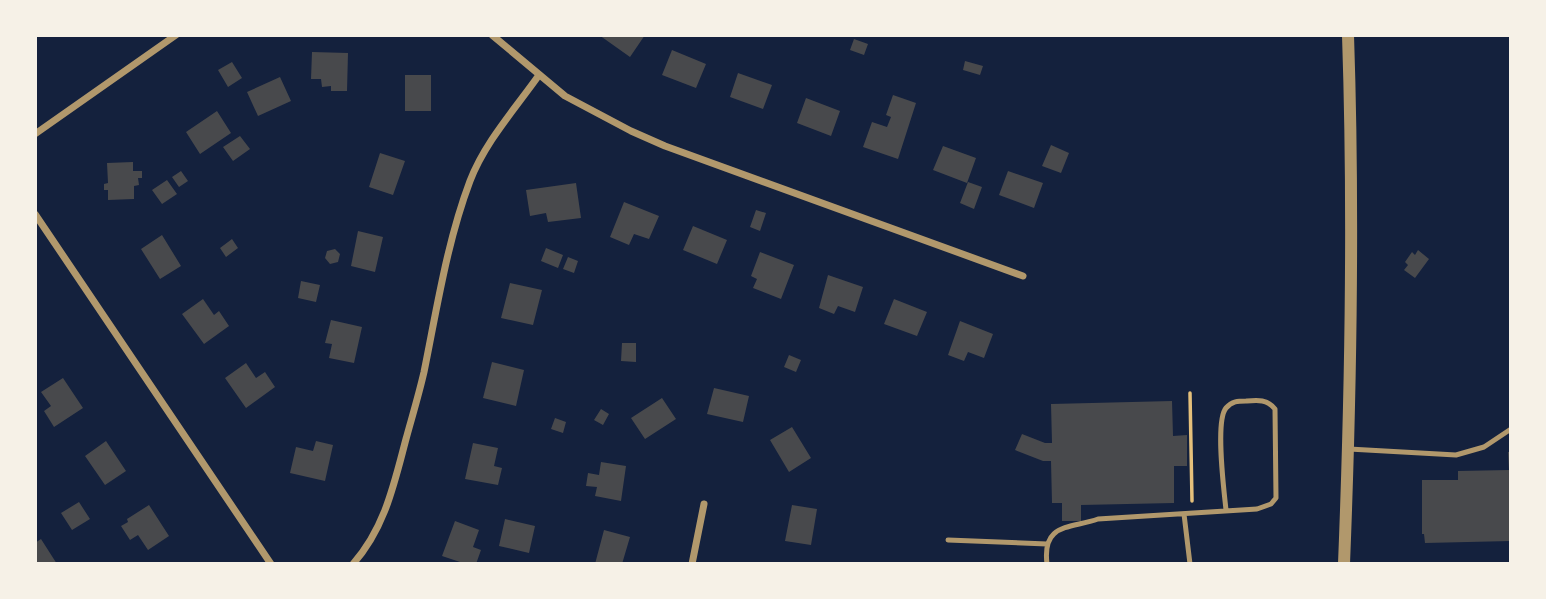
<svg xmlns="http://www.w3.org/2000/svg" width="1546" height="599" viewBox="0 0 1546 599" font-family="'Noto Sans',sans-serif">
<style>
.building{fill:#48494c}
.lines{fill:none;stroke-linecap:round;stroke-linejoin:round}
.path{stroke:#e5c07b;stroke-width:3.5}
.service{stroke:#b1986c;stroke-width:5}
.minor{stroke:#b1986c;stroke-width:7}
.tertiary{stroke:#b1986c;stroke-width:12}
</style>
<rect width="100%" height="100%" fill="#14213d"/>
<!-- building -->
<path class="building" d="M599,35H645L630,57Z
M854,39L868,44L864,55L850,50Z
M672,50L706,64L696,88L662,75Z
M312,52L348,53L347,91H331V86L322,87L321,79H311Z
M965,61L983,66L980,75L963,70Z
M232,62L242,78L228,87L218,70Z
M738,73L772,85L763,109L730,97Z
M405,75H431V111H405Z
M280,77L291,101L258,116L247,92Z
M893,95L916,103L898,159L863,147L872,122L887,127L891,117L886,115Z
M806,98L840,111L831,136L797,123Z
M217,111L231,133L200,154L186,132Z
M240,136L250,149L233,161L223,147Z
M1051,145L1069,153L1061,173L1042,166Z
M943,146L976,158L967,183L933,170Z
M380,153L405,161L393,195L369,187Z
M133,162V171H142V178H138L139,185L134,186V199L108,200V190H104V184L108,183L107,163Z
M181,171L188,181L179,187L172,177Z
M1008,171L1043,183L1034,208L999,195Z
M167,180L177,194L162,204L152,190Z
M968,182L982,187L974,209L960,203Z
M576,183L581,218L548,222L546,213L530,216L526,190Z
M624,202L659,216L649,239L634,234L629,245L610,237Z
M756,210L766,213L760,231L750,227Z
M693,226L727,240L717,264L683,250Z
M358,231L383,237L375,272L351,266Z
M162,235L181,266L160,279L141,249Z
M232,239L238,248L226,257L220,248Z
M546,248L563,255L558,268L541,261Z
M335,249L340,254L338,262L330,264L325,258L327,251Z
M1418,250L1429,259L1415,278L1404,270L1408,265L1405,262L1412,252L1415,255Z
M760,252L794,265L781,299L753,288L757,279L751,276Z
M568,257L578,261L574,273L563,269Z
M828,275L863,287L855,312L838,306L834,314L819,308Z
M301,281L320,285L316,302L298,298Z
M510,283L542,290L533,325L501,318Z
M203,299L214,315L219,311L229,326L204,344L182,314Z
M894,299L927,312L917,336L884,324Z
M331,320L362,327L354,363L329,358L332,344L325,343Z
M960,321L993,334L984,358L968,352L964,361L948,355Z
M622,343H636V362L621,361Z
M789,355L801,360L796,372L784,367Z
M492,362L524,370L516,406L483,398Z
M246,363L256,378L265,372L275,387L246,408L225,378Z
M63,378L83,408L54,427L44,411L51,406L41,392Z
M714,388L749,396L743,422L707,414Z
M662,398L676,419L645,439L631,418Z
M1172,401L1173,436L1187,435V466H1174V503L1081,505V521H1062V503H1052L1051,461H1043L1015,450L1022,434L1045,443H1052L1051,404Z
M601,409L609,414L603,425L594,420Z
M555,418L566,422L563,433L551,429Z
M792,427L811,458L789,472L770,440Z
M106,441L126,471L105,485L85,456Z
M316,441L333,445L325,481L290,473L296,447L313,451Z
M473,443L498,448L494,466L502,468L498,485L465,479Z
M1508,452H1511V541L1425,543L1424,534H1422V480H1458V471L1509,470Z
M601,462L626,466L621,501L595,496L597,487L586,486L588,473L599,475Z
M79,502L90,519L72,530L61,513Z
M149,505L169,536L148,550L138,535L130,540L121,526L128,522L127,519Z
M792,505L817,509L811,545L785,541Z
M505,519L535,526L529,553L499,546Z
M455,521L479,530L473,547L481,550L476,564L467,562L466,564L442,556Z
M604,530L630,537L622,564H595Z
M41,539L57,564H35V543Z"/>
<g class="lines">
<!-- path -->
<path class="path" d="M1190,393L1192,501"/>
<!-- service -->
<path class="service" d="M1349,449L1456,455L1484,447L1511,429
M1184,514L1190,564
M948,540L1047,544
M1047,564C1042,523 1069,529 1098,519L1257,509L1271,504L1276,498L1275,409C1267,399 1258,400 1246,401C1238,401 1232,401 1226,408C1215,421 1224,490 1226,510"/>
<!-- minor -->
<path class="minor" d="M492,35L565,96L631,131L665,146L1023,276
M35,134L176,35
M35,214L271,564
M353,564C385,528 394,484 406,439C412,417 419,394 424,372C437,308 447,242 470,181C485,142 515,109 539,75
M692,564L704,504"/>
<!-- tertiary -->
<path class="tertiary" d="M1344,564C1351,388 1354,212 1348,35"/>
</g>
<!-- border -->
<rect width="1546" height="599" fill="none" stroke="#f6f1e7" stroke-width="74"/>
</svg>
